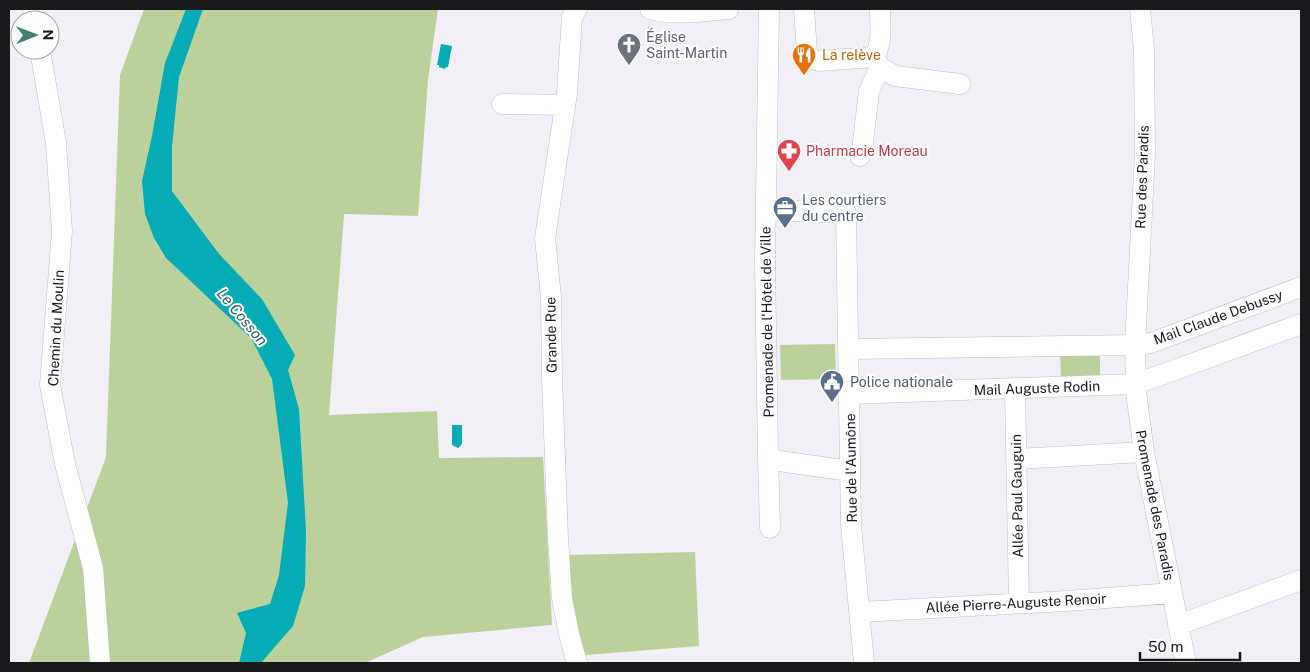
<svg xmlns="http://www.w3.org/2000/svg" width="1310" height="672" viewBox="0 0 1310 672" font-family="'Public Sans',sans-serif">
<style>
.green{fill:#bbd19c}
.water{fill:#05abb5}
.lines{fill:none;stroke-linecap:round;stroke-linejoin:round}
.minor-casing{stroke:#bfbcc3;stroke-width:21}
.minor{stroke:#fff;stroke-width:20}
.labels{text-anchor:middle;stroke-width:4;stroke-linejoin:round;paint-order:stroke}
.worship-label{font-size:14px;fill:#5b616d;stroke:#fefdff;text-anchor:start}
.food-label{font-size:14px;fill:#c56008;stroke:#fefdff;text-anchor:start}
.health-label{font-size:14px;fill:#be3a42;stroke:#fefdff;text-anchor:start}
.street-label{font-size:14px;fill:#1a191c;stroke:#fefdff}
.service-label{font-size:14px;fill:#4e5e75;stroke:#fefdff;text-anchor:start}
.water-label{font-size:15px;font-style:italic;fill:#295f64;stroke:#fefdff}
</style>
<rect width="100%" height="100%" fill="#f2eff6"/>
<!-- green -->
<path class="green" d="M144,9H438L428,80L418,216L344,214L329,415L437,411L439,458L543,457L552,625L423,637L365,663H29L106,457L120,75Z
M835,344L836,379L781,380L780,345Z
M1100,353V375L1061,377L1060,354Z
M695,552L699,646L586,655L576,632L567,555Z"/>
<!-- water -->
<path class="water" d="M186,9H203L179,77L172,146V191L219,254L262,299L295,355L288,370L299,409L306,531L305,586L293,626L261,663H239L246,633L237,613L270,604L279,575L288,503L272,379L251,338L166,258L154,238L145,214L142,181L152,136L165,63Z
M441,44L452,46L448,67H446L445,69L439,67V65H437Z
M452,425H462V444L458,448L452,445Z"/>
<g class="lines">
<defs>
<path id="minor" d="M33,9L35,20
M650,9C675,16 704,11 729,9
M769,9L765,263L768,456L779,461L850,471
M804,9L807,53L812,59L819,61L874,57C883,44 880,24 880,9
M1140,9L1144,49L1145,154L1135,345L1136,392L1144,452L1186,663
M40,50L56,143L62,231L50,385L65,464L93,568L100,663
M880,67L895,76L960,84
M502,104L565,105
M860,156L862,151L869,91L880,67L874,57
M766,210L846,213L851,525L864,663
M848,349L1135,345L1151,343L1301,287
M1015,389L1019,603
M849,394L1136,384L1301,324
M768,456L770,528
M1016,459L1144,452
M860,612L1067,601L1172,593
M1178,625L1301,580
M577,663L569,634L562,598L558,538L552,378L551,297L545,238L567,93L572,17L577,9"/>
</defs>
<!-- minor casing -->
<use href="#minor" class="minor-casing"/>
<!-- minor -->
<use href="#minor" class="minor"/>
</g>
<!-- icons -->
<defs>
<symbol id="church-pin" viewBox="-11 -11 22 30"><path d="M0 17L-7.5 6A9.5 9.5 0 1 1 7.5 6Z" fill="#6b7280" stroke="#fefdff"/><path d="M-1.2-6h2.4v3.5h3.3v2.4h-3.3V6h-2.4V-.1h-3.3v-2.4h3.3Z" fill="#fff"/></symbol>
<symbol id="restaurant-pin" viewBox="-11 -11 22 30"><path d="M0 17L-7.5 6A9.5 9.5 0 1 1 7.5 6Z" fill="#e8710a" stroke="#fefdff"/><path d="M-5-6h1v4h1v-4h1v4h1v-4h1v5L-1.5 .5V6h-2V.5L-5-1ZM5-6V6H3V1.5H1.5Q1.5-4 5-6Z" fill="#fff"/></symbol>
<symbol id="pharmacy-pin" viewBox="-11 -11 22 30"><path d="M0 17L-7.5 6A9.5 9.5 0 1 1 7.5 6Z" fill="#e0444e" stroke="#fefdff"/><path d="M-2-6h4v4h4v4h-4v4h-4v-4h-4v-4h4Z" fill="#fff"/></symbol>
<symbol id="office-pin" viewBox="-11 -11 22 30"><path d="M0 17L-7.5 6A9.5 9.5 0 1 1 7.5 6Z" fill="#5c6f8a" stroke="#fefdff"/><path d="M-6-3h4V-5.5h4V-3h4V5H-6ZM-1-4.5V-3h2v-1.5ZM-6 0V1H6V0Z" fill="#fff"/></symbol>
<symbol id="civic-pin" viewBox="-11 -11 22 30"><path d="M0 17L-7.5 6A9.5 9.5 0 1 1 7.5 6Z" fill="#5c6f8a" stroke="#fefdff"/><path d="M-.6-6.5H3V-4.5H.6V-3L4-1V1h2V6H-6V1h2V-1L-.6-3ZM-1.2 2.5V6h2.4V2.5Z" fill="#fff"/></symbol>
</defs>
<g fill-rule="evenodd">
<use href="#church-pin" x="615" y="31" width="28" height="38"/>
<use href="#restaurant-pin" x="790" y="41" width="28" height="38"/>
<use href="#pharmacy-pin" x="775" y="137" width="28" height="38"/>
<use href="#office-pin" x="771" y="194" width="28" height="38"/>
<use href="#civic-pin" x="818" y="368" width="28" height="38"/>
</g>
<g class="labels">
<!-- worship labels -->
<g class="worship-label">
<text x="646" y="42">Église<tspan x="646" dy="16">Saint-Martin</tspan></text>
</g>
<!-- food labels -->
<g class="food-label">
<text x="822" y="60">La relève</text>
</g>
<!-- health labels -->
<g class="health-label">
<text x="806" y="156">Pharmacie Moreau</text>
</g>
<!-- street labels -->
<g class="street-label">
<text transform="translate(1142 177) rotate(-88)" y="5">Rue des Paradis</text>
<text transform="translate(1218 317) rotate(-20)" y="5">Mail Claude Debussy</text>
<text transform="translate(767 322) rotate(-91)" y="5">Promenade de l'Hôtel de Ville</text>
<text transform="translate(56 328) rotate(-87)" y="5">Chemin du Moulin</text>
<text transform="translate(551 335) rotate(-91)" y="5">Grande Rue</text>
<text transform="translate(1037 388) rotate(-2)" y="5">Mail Auguste Rodin</text>
<text transform="translate(851 468) rotate(-91)" y="5">Rue de l'Aumône</text>
<text transform="translate(1017 496) rotate(-91)" y="5">Allée Paul Gauguin</text>
<text transform="translate(1155 505) rotate(79)" y="5">Promenade des Paradis</text>
<text transform="translate(1016 603) rotate(-3)" y="5">Allée Pierre-Auguste Renoir</text>
</g>
<!-- service labels -->
<g class="service-label">
<text x="802" y="205">Les courtiers<tspan x="802" dy="16">du centre</tspan></text>
<text x="850" y="387">Police nationale</text>
</g>
<!-- water labels -->
<g class="water-label">
<text transform="translate(242 317) rotate(50)" y="5">Le Cosson</text>
</g>
</g>
<!-- border -->
<rect width="1310" height="672" fill="none" stroke="#1a191c" stroke-width="20"/>
<!-- north arrow -->
<g transform="translate(35 35) rotate(89)"><circle r="24" fill="#fefdff" stroke="#a3a2a4"/>
<path d="M0-4L9 19L0 12L-9 19Z" fill="#3f8172"/>
<text y="-8" font-size="14" font-weight="bold" text-anchor="middle" fill="#1a191c">N</text>
</g>
<!-- scale -->
<path d="M1140 652v8h100v-8" fill="none" stroke="#1a191c" stroke-width="2.5"/>
<text x="1148" y="652" font-size="15" fill="#1a191c" stroke="#fefdff" stroke-width="4" paint-order="stroke">50 m</text>
</svg>
